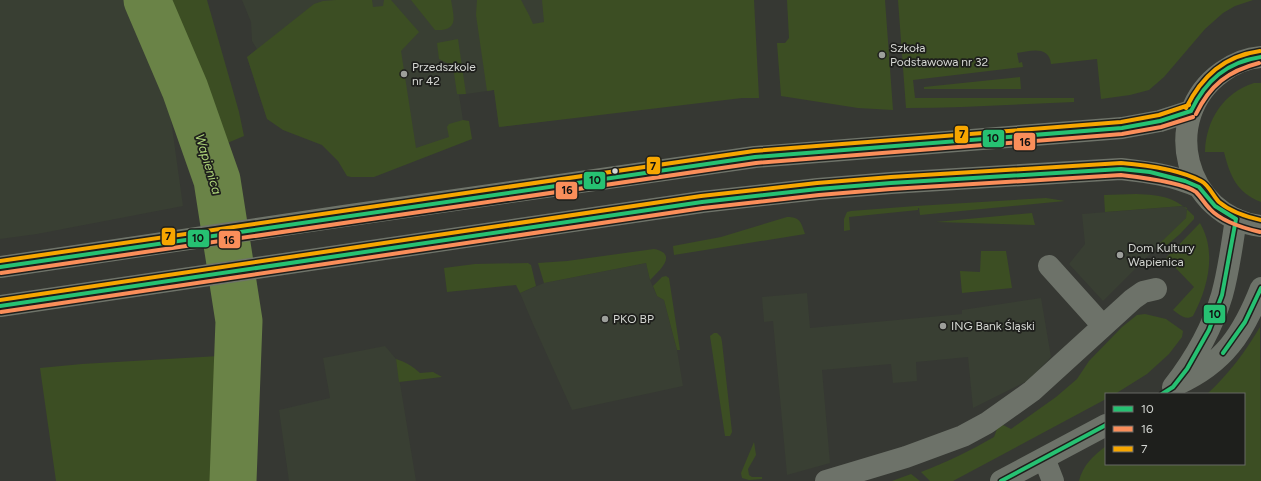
<svg xmlns="http://www.w3.org/2000/svg" width="1261" height="481" viewBox="0 0 1261 481" font-family="Figtree,sans-serif">
<style>
.built{fill:#393f33}
.green{fill:#3c4e23}
.lines{fill:none;stroke-linecap:round;stroke-linejoin:round}
.river{stroke:#6a8347;stroke-width:47}
.minor{stroke:#6d7269;stroke-width:22}
.secondary{stroke:#6f746a;stroke-width:22}
.bus-1-casing{stroke:#1e1f1c;stroke-width:7}
.bus-2-casing{stroke:#1e1f1c;stroke-width:7}
.bus-3-casing{stroke:#1e1f1c;stroke-width:7}
.bus-1{stroke:#26c172;stroke-width:4}
.bus-2{stroke:#fa8e5a;stroke-width:4}
.bus-3{stroke:#f7a600;stroke-width:4}
.poi-dot{fill:#9d9f9b;stroke:#1e1f1c;stroke-width:1.5}
.bus-dot{fill:#d5d7d3;stroke:#1e1f1c;stroke-width:1.5}
.labels{text-anchor:middle;stroke-width:3.5;stroke-linejoin:round;paint-order:stroke}
.poi-label{font-size:12px;fill:#d5d7d3;stroke:#1e1f1c;text-anchor:start}
.water-label{font-size:13px;font-style:italic;fill:#aed579;stroke:#1e1f1c}
.line-badge{stroke:#1e1f1c;stroke-width:1.5}
.pale-badge-label{font-size:11px;text-anchor:middle;font-weight:bold;fill:#111}
</style>
<rect width="100%" height="100%" fill="#363833"/>
<!-- built -->
<path class="built" d="M0,0H129L168,98L183,206L37,234L0,239Z
M242,0H559L563,119L499,127L494,90L459,95L465,133L363,166L338,143L267,119L247,57L257,49L252,41L251,22Z
M1182,206L1187,208L1186,218L1103,301L1069,264L1085,244L1082,214Z
M646,263L650,280L657,296L664,300L677,350L683,386L572,410L533,324L520,293L544,283Z
M807,293L810,328L962,314V310L1041,298L1051,357L1029,380L973,408L968,357L916,362L917,381L893,383L891,364L822,370L830,463L787,475L773,321L764,322L762,297Z
M385,346L396,359L416,481H289L279,410L330,398L323,358Z"/>
<!-- green -->
<path class="green" d="M160,0H207L239,112L244,136L225,144L193,80Z
M336,0H372L373,7L383,6L384,0H391L419,32L401,51L416,148L449,137L447,127L449,124L463,120L469,121L472,139L374,177H351L347,176L338,161L322,145L283,130L267,119L247,57L314,4L323,1Z
M411,0H451C454,18 459,31 435,30Z
M477,0H521L529,15L533,24L544,22L542,0H754L759,98H742L499,127L494,90L487,91L476,15Z
M787,0H885L893,110L858,108L781,96L777,43H785L789,38Z
M898,0H1253L1235,6L1223,13L1205,29L1164,77L1149,90L1130,95L1101,99L1097,59L1051,64C1049,45 1030,51 1017,53L1019,63L1022,62L1023,67L913,80L915,98H1074V102C1018,104 962,108 906,108Z
M458,39L466,94H457L453,66L439,59L437,43Z
M1020,77L1021,89H924V87Z
M1254,83H1261V202C1237,193 1230,176 1224,152H1205C1206,120 1223,93 1254,83Z
M1136,194C1162,195 1176,197 1194,216V219L1180,234L1161,250L1156,247L1186,218L1187,208L1182,206L1105,212L1104,195Z
M1046,198L1065,201L920,215L919,208H918V210L849,217L850,230L844,231V219L847,212L851,211L916,206Z
M1032,213L1035,225L936,222Z
M787,217C800,217 801,222 805,234L674,255L673,246L721,237Z
M1200,223C1217,252 1208,288 1193,316C1185,321 1179,314 1173,310L1194,287L1166,258Z
M654,249C679,254 659,271 650,280L646,263L544,283L538,263L567,261Z
M981,251H1006L1012,288L962,293L960,271L980,272Z
M528,263L531,265L536,286L520,293L516,285L447,292L444,268L475,264Z
M666,276L669,278L680,350H677L664,300L657,296L653,286L662,277Z
M1145,314L1166,319L1183,331L1182,337L1169,354L1147,374L1115,394H1106V399L953,481H930L921,472C947,462 970,451 994,437L997,429L1003,425L1011,429L1056,397L1077,379L1089,361L1122,327L1137,315Z
M1260,327L1261,481H1079C1083,465 1093,456 1106,446V464H1244V394H1207C1229,374 1245,352 1260,327Z
M714,333H717L721,337L722,342L732,432L730,436H725L710,336Z
M219,356L222,376L218,481H56L40,368L82,364Z
M396,359C406,362 412,366 420,373L433,372L442,377L399,382Z
M754,442L756,455L748,469L749,475L752,477H762V479L749,480L742,478L741,473Z
M911,474L920,481H892Z"/>
<g class="lines">
<!-- river -->
<path class="river" d="M147,0L185,89L217,180L239,321L233,481"/>
<!-- minor -->
<path class="minor" d="M1049,266L1103,326
M1178,384C1224,363 1243,334 1261,288
M1173,387C1194,360 1212,329 1222,295C1229,270 1232,244 1236,219
M1044,458L1053,481
M826,481L906,457L963,436L987,423L1032,391L1133,299L1143,292L1156,289
M1001,481L1106,425"/>
<!-- secondary -->
<path class="secondary" d="M1261,57C1247,58 1233,64 1222,72C1159,117 1184,217 1261,226
M0,267L344,216L755,157L1122,128L1160,121L1191,111
M0,306L702,202L818,189L891,183L1121,169C1148,172 1173,175 1199,187"/>
<defs>
<path id="bus-1" d="M1191,111C1206,80 1227,62 1261,57
M0,267L755,157L1122,128L1160,121L1191,111
M0,306L702,202L818,189L891,183L1121,169L1150,172L1185,181L1199,187L1215,206L1236,219
M1223,353L1245,322L1261,288
M1162,394L1173,387L1187,369L1209,330L1222,295L1236,219
M1001,481L1106,425"/>
<path id="bus-2" d="M1196,114C1210,85 1228,71 1259,63
M1,273L756,163L1122,134L1161,127L1193,117
M1,312L703,208L819,195L891,189L1121,175C1138,177 1183,182 1196,192C1201,197 1205,204 1210,209C1222,222 1243,228 1260,232"/>
<path id="bus-3" d="M1186,108C1202,76 1224,56 1260,51
M0,261L754,151L1121,122L1159,115L1189,105
M0,300L701,196L817,183L891,177L1121,163C1146,165 1178,169 1201,181C1209,185 1213,196 1219,202C1231,212 1247,217 1261,220"/>
</defs>
<!-- bus-1 casing -->
<use href="#bus-1" class="bus-1-casing"/>
<!-- bus-2 casing -->
<use href="#bus-2" class="bus-2-casing"/>
<!-- bus-3 casing -->
<use href="#bus-3" class="bus-3-casing"/>
<!-- bus-1 -->
<use href="#bus-1" class="bus-1"/>
<!-- bus-2 -->
<use href="#bus-2" class="bus-2"/>
<!-- bus-3 -->
<use href="#bus-3" class="bus-3"/>
</g>
<!-- markers -->
<g class="poi-dot">
<circle cx="882" cy="55" r="4"/>
<circle cx="404" cy="74" r="4"/>
<circle cx="1120" cy="255" r="4"/>
<circle cx="605" cy="319" r="4"/>
<circle cx="943" cy="326" r="4"/>
</g>
<circle class="bus-dot" cx="615" cy="171" r="3.5"/>
<g class="labels">
<!-- poi labels -->
<g class="poi-label">
<text x="890" y="52">Szkoła<tspan x="890" dy="14">Podstawowa nr 32</tspan></text>
<text x="412" y="71">Przedszkole<tspan x="412" dy="14">nr 42</tspan></text>
<text x="1128" y="252">Dom Kultury<tspan x="1128" dy="14">Wapienica</tspan></text>
<text x="613" y="323">PKO BP</text>
<text x="951" y="330">ING Bank Śląski</text>
</g>
<!-- water labels -->
<g class="water-label">
<text transform="translate(209 164) rotate(73)" y="5">Wapienica</text>
</g>
</g>
<g class="line-badge">
<rect x="954" y="125" width="15" height="19" rx="4" fill="#f7a600"/>
<rect x="982" y="129" width="23" height="19" rx="4" fill="#26c172"/>
<rect x="1013" y="132" width="23" height="19" rx="4" fill="#fa8e5a"/>
<rect x="646" y="156" width="15" height="19" rx="4" fill="#f7a600"/>
<rect x="583" y="171" width="23" height="19" rx="4" fill="#26c172"/>
<rect x="555" y="181" width="23" height="19" rx="4" fill="#fa8e5a"/>
<rect x="161" y="227" width="15" height="19" rx="4" fill="#f7a600"/>
<rect x="187" y="229" width="23" height="19" rx="4" fill="#26c172"/>
<rect x="218" y="230" width="23" height="19" rx="4" fill="#fa8e5a"/>
<rect x="1203" y="304" width="23" height="20" rx="4" fill="#26c172"/>
</g>
<g class="pale-badge-label">
<text x="962" y="138">7</text>
<text x="993" y="142">10</text>
<text x="1025" y="146">16</text>
<text x="653" y="170">7</text>
<text x="595" y="184">10</text>
<text x="567" y="194">16</text>
<text x="168" y="240">7</text>
<text x="198" y="242">10</text>
<text x="229" y="244">16</text>
<text x="1215" y="318">10</text>
</g>
<!-- legend -->
<rect x="1105" y="393" width="140" height="72" fill="#1e1f1c" stroke="#676965"/>
<rect x="1113" y="406" width="20" height="6" fill="#26c172" stroke="#676965"/>
<text x="1141" y="413" font-size="12" fill="#d5d7d3">10</text>
<rect x="1113" y="426" width="20" height="6" fill="#fa8e5a" stroke="#676965"/>
<text x="1141" y="433" font-size="12" fill="#d5d7d3">16</text>
<rect x="1113" y="446" width="20" height="6" fill="#f7a600" stroke="#676965"/>
<text x="1141" y="453" font-size="12" fill="#d5d7d3">7</text>
</svg>
